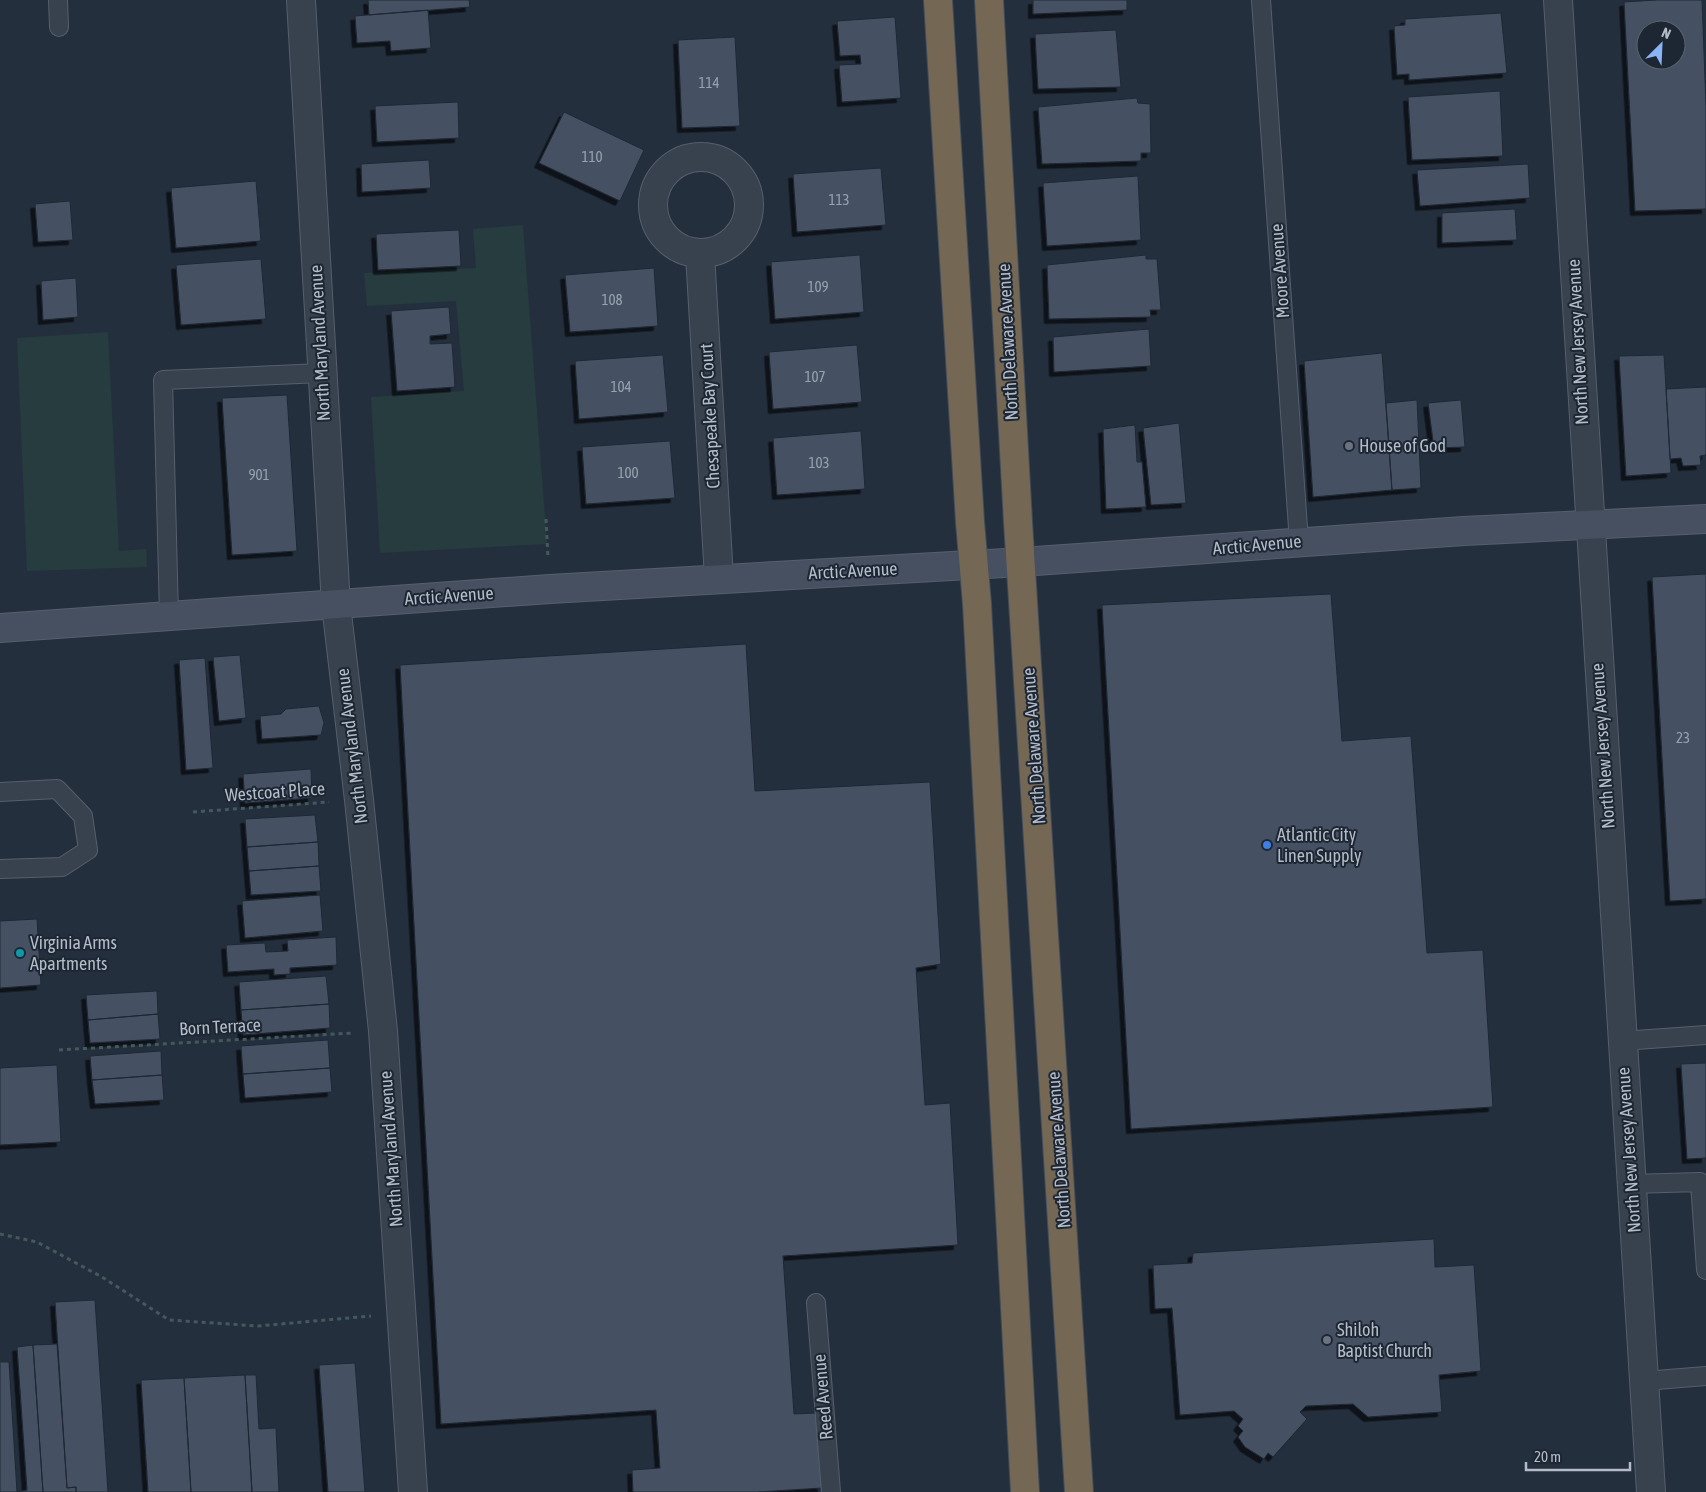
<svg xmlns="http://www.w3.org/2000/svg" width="1706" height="1492" viewBox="0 0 1706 1492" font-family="'Asap Condensed',sans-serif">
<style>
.green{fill:#263c3f}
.building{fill:#455162;stroke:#1f2835;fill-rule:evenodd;filter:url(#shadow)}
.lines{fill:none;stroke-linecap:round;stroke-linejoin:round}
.lane-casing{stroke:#565f6c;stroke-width:20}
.street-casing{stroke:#565f6c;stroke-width:30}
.secondary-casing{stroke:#565f6c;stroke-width:30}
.highway-casing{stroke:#434c59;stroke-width:30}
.path{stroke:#44595c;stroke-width:3;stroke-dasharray:4 4;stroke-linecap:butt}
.lane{stroke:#38414e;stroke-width:18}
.street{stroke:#38414e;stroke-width:28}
.secondary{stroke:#465061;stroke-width:28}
.highway{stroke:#746855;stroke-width:28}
.worship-dot{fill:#6b7280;stroke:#1d2633;stroke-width:2}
.shop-dot{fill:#3f7fe0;stroke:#1d2633;stroke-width:2}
.culture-dot{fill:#0f9aa8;stroke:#1d2633;stroke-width:2}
.labels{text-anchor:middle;stroke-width:4;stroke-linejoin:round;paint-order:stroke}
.number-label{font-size:15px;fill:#98a1af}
.street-label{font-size:18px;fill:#b4bcc9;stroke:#1d2633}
.poi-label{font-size:18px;fill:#b4bcc9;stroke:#1d2633;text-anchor:start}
</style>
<defs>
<filter id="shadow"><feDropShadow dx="-4.5" dy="4.5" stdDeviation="0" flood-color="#0009"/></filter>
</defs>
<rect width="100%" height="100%" fill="#242f3e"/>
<!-- green -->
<path class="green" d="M523,225L547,544L380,553L371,397L464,391L456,301L367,306L364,273L476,268L473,229Z
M108,332L119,551L146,549L147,567L27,571L17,338Z"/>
<!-- building -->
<path class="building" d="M368,0H469L470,7L369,15Z
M1033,0H1127V10L1033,14Z
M1657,0H1702L1706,106V209L1635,211L1624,2ZM1646,30H1676V60H1646Z
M428,10L431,48L391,51L390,41L357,43L355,16Z
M1501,13L1507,73L1409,80V74L1397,75L1394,26L1405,25V19Z
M895,17L901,98L842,102L839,65L861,64L860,55L840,56L837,21Z
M1116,30L1121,87L1038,89L1035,34Z
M735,37L740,126L682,128L678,40Z
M1500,91L1503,156L1412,160L1408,97Z
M1137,98L1138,103L1150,104L1151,153H1141V161L1042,164L1038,107Z
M458,102L459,138L377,142L375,106Z
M564,112L644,150L620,201L539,163Z
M429,160L431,188L362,192L361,164Z
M1528,164L1530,198L1420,206L1417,170Z
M881,168L886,225L797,232L793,174Z
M1138,176L1141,240L1047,246L1043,183Z
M256,181L261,241L176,248L171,188Z
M70,201L73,240L38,242L35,204Z
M1515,209L1517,240L1442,243V213Z
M459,230L461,266L378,270L376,234Z
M860,255L864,312L775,319L771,262Z
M1146,255V259H1157L1161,310H1150L1151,317L1049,319L1047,265Z
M261,259L266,319L181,325L176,265Z
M654,268L658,326L570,332L565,275Z
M76,278L78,317L43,320L41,281Z
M449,307L451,334L430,336V344L452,343L455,387L397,391L391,311Z
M1149,329L1151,366L1054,372L1053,337Z
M857,345L862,402L773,409L769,352Z
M1382,353L1392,490L1313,497L1304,361Z
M663,355L668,412L579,419L575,361Z
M1664,355L1671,473L1626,476L1619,356Z
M1706,387V455L1700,456L1701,465L1683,466L1681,458L1670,459L1666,389Z
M287,395L297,551L232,555L222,398Z
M1417,400L1421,488L1392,490L1386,403Z
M1461,400L1465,447L1434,448L1428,403Z
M1179,423L1186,503L1151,505L1143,428Z
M1135,425L1137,462H1142L1146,507L1106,509L1103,429Z
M861,431L865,489L777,495L773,438Z
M670,441L675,498L586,504L582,447Z
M1706,574V899L1670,901L1652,577Z
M1331,594L1342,741L1411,736L1427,953L1483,950L1493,1107L1131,1129L1102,605Z
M746,644L755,791L930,782L941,964L916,968L925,1105L950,1103L958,1245L783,1256L794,1414L816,1413L822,1488L757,1492H633L632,1470L660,1468L656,1410L441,1424L400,665Z
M240,655L246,718L219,721L213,657Z
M205,658L213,768L186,770L179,660Z
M319,706L324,723L321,735L262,739L260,716L281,714L286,709Z
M311,769L312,798L245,803L243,774Z
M315,815L318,842L247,847L245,819Z
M318,842L319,866L249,871L247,847Z
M319,866L321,891L251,895L249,871Z
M320,895L323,931L245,938L242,901Z
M37,919L41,985L0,988V921Z
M336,937L337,965L290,968V974L274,975V969L228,972L226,945L265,943L266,952L288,951L287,940Z
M326,976L329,1004L241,1010L239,982Z
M157,991L158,1014L88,1020L86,995Z
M329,1004L330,1028L243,1035L241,1010Z
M158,1014L160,1039L90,1043L88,1020Z
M328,1040L330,1068L243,1074L241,1046Z
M161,1051L162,1075L92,1080L90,1056Z
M1706,1063V1158L1687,1159L1681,1064Z
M57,1065L61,1142L0,1145V1068Z
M330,1068L332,1092L245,1098L243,1074Z
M162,1075L164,1100L95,1104L92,1080Z
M1434,1239L1435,1267L1474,1265L1481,1371L1439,1375L1442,1412L1368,1417L1353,1404L1306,1406L1300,1412L1307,1419L1273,1457L1268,1453L1264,1459L1245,1447L1238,1437L1243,1431L1238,1426L1243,1419L1234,1411L1180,1415L1172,1308L1155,1309L1153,1265L1192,1263L1193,1253Z
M95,1300L108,1492H76V1487L67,1488L55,1302Z
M57,1344L67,1488L76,1487V1492H43L33,1345Z
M33,1345L43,1492H17L27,1490L17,1347Z
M0,1362H9L17,1492H0Z
M355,1363L365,1492H328L319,1365Z
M245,1375H256L259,1429L276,1428L279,1492H252Z
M245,1375L252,1492H191L184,1378Z
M184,1378L191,1492H148L141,1380Z"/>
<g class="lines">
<defs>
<path id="lane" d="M58,0L59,27
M1261,0L1299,542
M169,616L163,380L322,373
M0,792L57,789L83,816L88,850L62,867L0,869
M1622,1041L1706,1035
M1631,1184L1700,1182L1706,1270
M816,1303L831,1492
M1644,1381L1706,1376"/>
<path id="street" d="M301,0L336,605L359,800L383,1031L413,1492
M1558,0L1651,1492
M653 205a48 48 0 1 1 96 0a48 48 0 1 1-96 0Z
M700,254L719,578"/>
<path id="secondary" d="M0,628L550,589L1021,562L1464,531L1706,519"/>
<path id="highway" d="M938,0L970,522L977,604L1025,1492
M989,0L1018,522L1079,1492"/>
</defs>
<!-- lane casing -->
<use href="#lane" class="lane-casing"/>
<!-- street casing -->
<use href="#street" class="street-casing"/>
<!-- secondary casing -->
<use href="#secondary" class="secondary-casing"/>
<!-- highway casing -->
<use href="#highway" class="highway-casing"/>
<!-- path -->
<path class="path" d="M546,519L548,558
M193,812L329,802
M59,1050L353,1033
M0,1234L37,1242L102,1277L169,1320L258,1326L371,1316"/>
<!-- lane -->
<use href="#lane" class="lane"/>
<!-- street -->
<use href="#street" class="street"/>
<!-- secondary -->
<use href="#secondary" class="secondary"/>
<!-- highway -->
<use href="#highway" class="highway"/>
</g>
<!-- markers -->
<g class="worship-dot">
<circle cx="1349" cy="446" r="5"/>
<circle cx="1327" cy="1340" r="5"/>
</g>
<circle class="shop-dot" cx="1267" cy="845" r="5"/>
<circle class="culture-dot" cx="20" cy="953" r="5"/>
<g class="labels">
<!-- number labels -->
<g class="number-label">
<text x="709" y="88">114</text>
<text x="592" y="162">110</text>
<text x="839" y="205">113</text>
<text x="818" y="292">109</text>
<text x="612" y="305">108</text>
<text x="815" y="382">107</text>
<text x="621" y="392">104</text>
<text x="819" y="468">103</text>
<text x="628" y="478">100</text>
<text x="259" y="480">901</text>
<text x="1683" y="743">23</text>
</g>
<!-- street labels -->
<g class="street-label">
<text transform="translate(1280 271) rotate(-94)" y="6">Moore Avenue</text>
<text transform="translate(1008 342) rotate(-93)" y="6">North Delaware Avenue</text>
<text transform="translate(1578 342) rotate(-93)" y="6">North New Jersey Avenue</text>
<text transform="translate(320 343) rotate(-93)" y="6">North Maryland Avenue</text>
<text transform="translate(710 416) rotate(-93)" y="6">Chesapeake Bay Court</text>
<text transform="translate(1257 545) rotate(-5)" y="6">Arctic Avenue</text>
<text transform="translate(853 571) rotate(-3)" y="6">Arctic Avenue</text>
<text transform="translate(449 596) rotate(-4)" y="6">Arctic Avenue</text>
<text transform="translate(352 746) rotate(-97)" y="6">North Maryland Avenue</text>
<text transform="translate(1034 746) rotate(-94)" y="6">North Delaware Avenue</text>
<text transform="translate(1603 746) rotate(-94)" y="6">North New Jersey Avenue</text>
<text transform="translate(275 792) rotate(-4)" y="6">Westcoat Place</text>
<text transform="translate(220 1027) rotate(-3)" y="6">Born Terrace</text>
<text transform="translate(391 1149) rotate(-94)" y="6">North Maryland Avenue</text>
<text transform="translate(1059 1150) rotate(-94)" y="6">North Delaware Avenue</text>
<text transform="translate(1629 1150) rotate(-94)" y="6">North New Jersey Avenue</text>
<text transform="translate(823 1397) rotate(-95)" y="6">Reed Avenue</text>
</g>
<!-- poi labels -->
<g class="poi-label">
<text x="1359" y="452">House of God</text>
<text x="1277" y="841">Atlantic City<tspan x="1277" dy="21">Linen Supply</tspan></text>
<text x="30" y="949">Virginia Arms<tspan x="30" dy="21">Apartments</tspan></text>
<text x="1337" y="1336">Shiloh<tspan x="1337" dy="21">Baptist Church</tspan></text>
</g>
</g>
<!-- north arrow -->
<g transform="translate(1661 45) rotate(24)"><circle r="24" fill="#1d2633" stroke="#59626f"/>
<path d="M0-4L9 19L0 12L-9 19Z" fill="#8ab4f8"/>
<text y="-8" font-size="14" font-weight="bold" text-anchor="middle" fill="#b4bcc9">N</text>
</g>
<!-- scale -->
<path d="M1526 1462v8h104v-8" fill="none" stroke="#b4bcc9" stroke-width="2.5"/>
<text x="1534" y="1462" font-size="15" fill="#b4bcc9" stroke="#1d2633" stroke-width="4" paint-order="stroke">20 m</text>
</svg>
